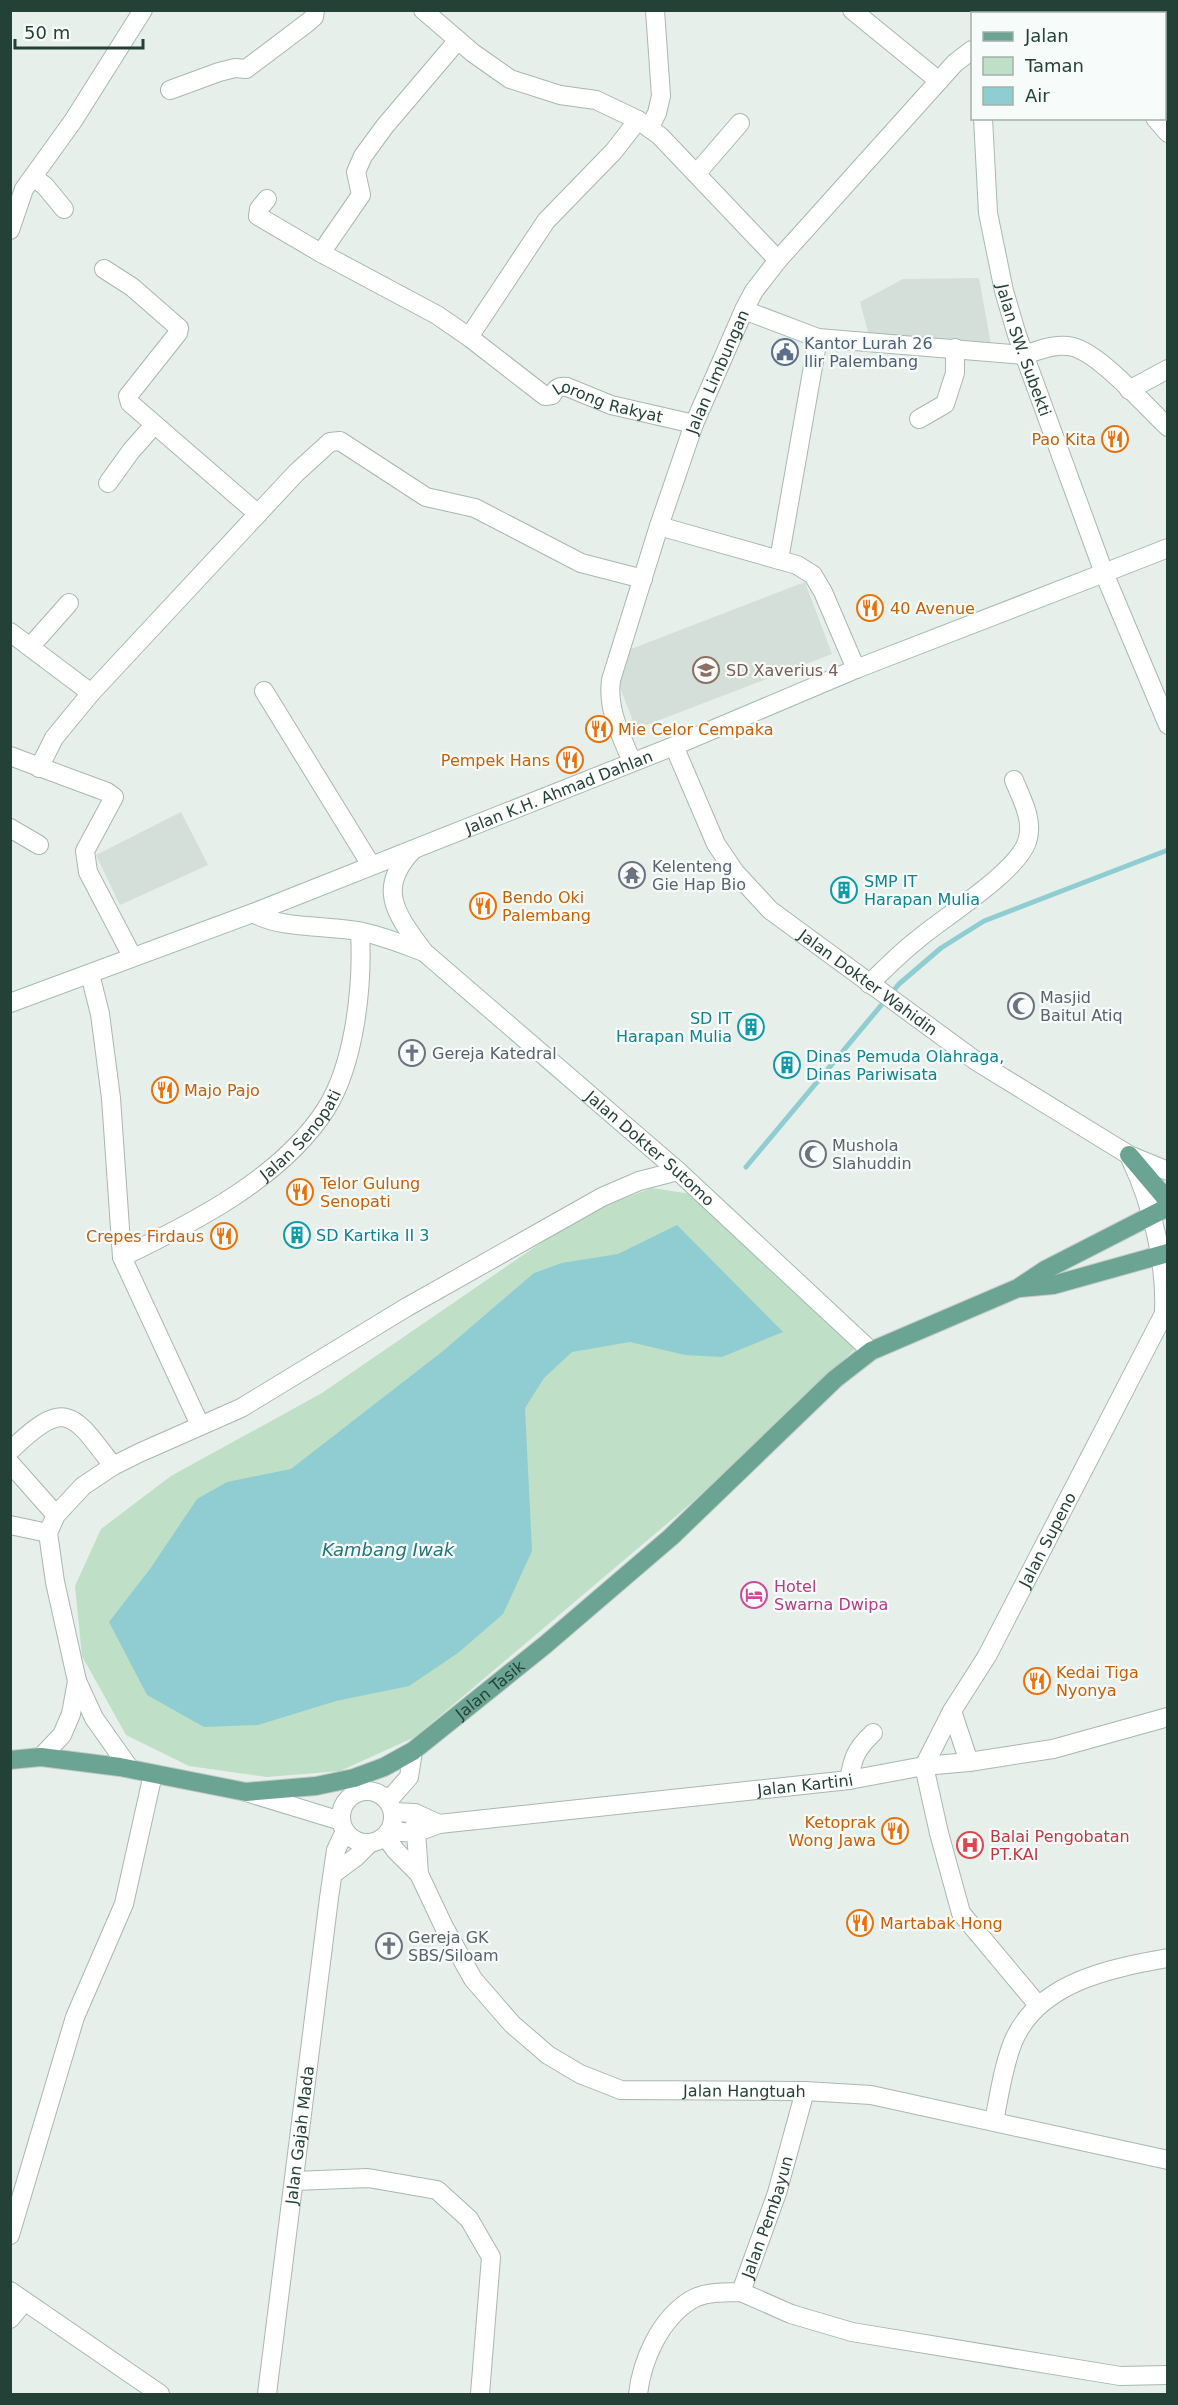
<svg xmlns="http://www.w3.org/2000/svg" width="1178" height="2405" viewBox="0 0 1178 2405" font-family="'DejaVu Sans',sans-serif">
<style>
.built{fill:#d4dfd9}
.green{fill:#bfdfc6}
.water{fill:#8fcdd3}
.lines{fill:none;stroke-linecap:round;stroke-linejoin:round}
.stream{stroke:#8fcdd3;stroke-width:5}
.minor-casing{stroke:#a8b7b1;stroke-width:20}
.tertiary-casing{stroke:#a8b7b1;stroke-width:20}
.secondary-casing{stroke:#a4bbb1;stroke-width:20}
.primary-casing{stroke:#c2cac7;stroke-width:20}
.minor{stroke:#fff;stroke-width:18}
.tertiary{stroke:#fff;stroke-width:18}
.secondary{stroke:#fff;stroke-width:18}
.primary{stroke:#6ba492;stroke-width:18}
.labels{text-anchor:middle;stroke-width:4.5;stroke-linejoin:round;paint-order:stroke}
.service-label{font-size:16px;fill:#4e5e75;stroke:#f7fbf9;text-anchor:start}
.street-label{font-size:16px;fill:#244138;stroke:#f7fbf9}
.food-label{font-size:16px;fill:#c56008;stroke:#f7fbf9;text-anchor:start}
.education-label{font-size:16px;fill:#785e54;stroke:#f7fbf9;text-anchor:start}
.worship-label{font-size:16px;fill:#5b616d;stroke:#f7fbf9;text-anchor:start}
.culture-label{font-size:16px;fill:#0d838f;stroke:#f7fbf9;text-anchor:start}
.hotel-label{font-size:16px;fill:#b23c85;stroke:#f7fbf9;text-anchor:start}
.health-label{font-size:16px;fill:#be3a42;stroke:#f7fbf9;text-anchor:start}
.water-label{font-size:18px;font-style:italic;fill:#1e747e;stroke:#f7fbf9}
</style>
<rect width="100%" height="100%" fill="#e6efea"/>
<!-- built -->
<path class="built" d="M979,278L991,345L869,336L860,302L903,279Z
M805,582L832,654L636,729L620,687L626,651Z
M181,812L208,865L120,905L96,855Z"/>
<!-- green -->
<path class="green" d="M652,1188L691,1194L856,1348L695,1500L415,1737L340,1771L267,1777L189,1766L126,1735L82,1656L75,1586L101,1529L171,1476L322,1393L583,1214Z"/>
<!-- water -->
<path class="water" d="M677,1225L783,1332L722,1357L685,1355L630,1342L572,1352L544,1378L525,1408L532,1551L503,1614L458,1653L409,1686L336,1701L258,1725L204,1727L147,1695L109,1622L150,1569L197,1499L227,1482L291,1469L443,1351L534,1273L562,1263L618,1254Z"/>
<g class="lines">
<!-- stream -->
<path class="stream" d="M746,1167L899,984L941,948L984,921L1168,850"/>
<defs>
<g id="minor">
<path d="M423,10L473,53L510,79L560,95L596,100L638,120L660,136L778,260"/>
<path d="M852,10L939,81"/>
<path d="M980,10L985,14"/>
<path d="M458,40L385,126L363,156L356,172L361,195L321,253L437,315L469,337"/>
<path d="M170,90L219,72L235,68L246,69L307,23L314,17L315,10"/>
<path d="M1155,118L1168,133"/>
<path id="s1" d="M638,120L614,151L546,221L469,337L545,396L552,395C556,388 559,386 567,387L611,405L694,424"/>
<path d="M649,128L657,113L661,96L655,10"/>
<path d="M696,174L740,123"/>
<path d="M33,177L45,186L64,209"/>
<path d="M267,199L259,209L258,216L321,253"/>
<path d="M10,230L24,189L73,121L143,10"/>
<path d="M104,269L132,287L179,328L178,333L128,396L130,403L258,514"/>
<path d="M744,310L818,338L1023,355C1038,351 1053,344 1068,346C1096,348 1146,407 1168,427"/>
<path d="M1129,390L1168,369"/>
<path d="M919,419L945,404L955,373V348"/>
<path d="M108,483L131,451L154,425"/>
<path d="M659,526L797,565L813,575L823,592L856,669"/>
<path d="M779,560L818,338"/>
<path d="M10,632L91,693"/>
<path d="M30,647L69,603"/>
<path d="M264,691L371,865"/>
<path d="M10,756L107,792L114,797L85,851L88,872L132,956"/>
<path id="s2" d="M632,762C621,735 607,710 611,680L659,526L694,424L744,310L754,291L778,260L955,63L972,50"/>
<path d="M39,768L54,738L91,693L296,473L330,442L340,441L426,497L475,508L581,563L643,579"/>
<path d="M10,828L39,845"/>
<path d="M90,974L100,1014L111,1098L122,1257L200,1425"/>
<path d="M869,984C885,969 900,953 917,940C942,918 1022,870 1028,838C1033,818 1021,798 1014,780"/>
<path id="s3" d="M122,1257C193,1223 282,1178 326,1109C355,1063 363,985 360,932"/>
<path d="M10,1451C66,1397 72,1412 113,1466"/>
<path d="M10,1463L56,1515"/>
<path d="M10,1525L48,1533"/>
<path d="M77,1681L94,1718L130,1769"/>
<path d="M41,1757L62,1735L71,1714L77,1681L55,1582L48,1533L56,1515L83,1486L113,1466L139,1453L241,1408L407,1307L602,1197L639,1181L678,1171"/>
<path d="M924,1766L939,1833L961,1913L1038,2005"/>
<path d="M849,1780C853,1757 856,1749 873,1733"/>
<path id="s4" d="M415,1818L419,1874L445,1929L473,1979L512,2024L548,2055L580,2074L621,2090L805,2091L871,2095L1168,2160"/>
<path d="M385,1836L396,1851L419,1874"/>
<path d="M994,2122C999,2096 1003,2067 1013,2042C1038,1982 1111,1968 1168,1958"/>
<path d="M295,2181L368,2178L437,2190L469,2219L491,2257L480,2394"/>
<path d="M10,2235L75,2017L124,1904L153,1774"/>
<path d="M741,2292L791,2314L852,2332L1120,2376L1168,2375"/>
<path d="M10,2319L24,2302"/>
<path id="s5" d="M638,2394C642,2360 660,2319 691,2300C706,2291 725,2293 741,2292L777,2193L805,2091"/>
</g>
<g id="tertiary">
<path d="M1104,573L1168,548"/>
<path id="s6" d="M674,746L716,844L735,872L770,910L976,1061L1129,1155L1168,1171"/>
<path d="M1131,1160C1152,1204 1166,1263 1164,1311"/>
<path d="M952,1711L969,1762"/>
<path id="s7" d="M924,1766L952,1711L987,1656L1168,1306"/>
<circle cx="367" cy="1817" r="26"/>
<path d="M246,1792L341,1821"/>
<path d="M388,1801L409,1777L413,1751"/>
<path d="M393,1812L415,1813L439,1824"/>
<path id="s8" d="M389,1831L415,1833L439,1824L849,1780L924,1766L969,1762L1053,1749L1168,1717"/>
<path d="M333,1874L356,1857L370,1843"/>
<path d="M10,2291L160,2394"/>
<path id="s9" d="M267,2394L329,1898L336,1850L345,1831"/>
</g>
<g id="secondary">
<path d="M1004,14L1005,10"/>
<path id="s10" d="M983,118L988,213L1004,291L1017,335L1104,573L1168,725"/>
<path id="s11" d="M413,850C375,889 397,915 424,952L678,1171L871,1351"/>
<path d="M253,913C280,929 325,925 358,931C380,935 402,944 424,952"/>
<path id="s12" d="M10,1003L253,913L674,746L856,669L1104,573"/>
</g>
<g id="primary">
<path d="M1129,1155L1168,1201"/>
<path d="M1020,1288L1053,1285L1168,1253"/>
<path id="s13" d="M10,1760L41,1757L120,1767L246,1792L316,1786L354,1778L384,1767L413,1751L545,1645L671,1537L835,1379L871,1351L1018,1288L1045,1270L1168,1207"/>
</g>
</defs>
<!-- minor casing -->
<use href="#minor" class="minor-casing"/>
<!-- tertiary casing -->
<use href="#tertiary" class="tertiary-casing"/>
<!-- secondary casing -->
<use href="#secondary" class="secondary-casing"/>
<!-- primary casing -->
<use href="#primary" class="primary-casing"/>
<!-- minor -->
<use href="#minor" class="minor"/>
<!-- tertiary -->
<use href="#tertiary" class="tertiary"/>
<!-- secondary -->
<use href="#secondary" class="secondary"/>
<!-- primary -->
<use href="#primary" class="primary"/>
</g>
<!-- icons -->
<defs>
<symbol id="civic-ring" viewBox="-11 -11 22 22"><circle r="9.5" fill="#f7fbf9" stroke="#5c6f8a" stroke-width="1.5"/><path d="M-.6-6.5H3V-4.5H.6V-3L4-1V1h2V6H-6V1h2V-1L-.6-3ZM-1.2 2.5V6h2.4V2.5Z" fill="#5c6f8a"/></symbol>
<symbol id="restaurant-ring" viewBox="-11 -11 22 22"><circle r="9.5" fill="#f7fbf9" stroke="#e8710a" stroke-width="1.5"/><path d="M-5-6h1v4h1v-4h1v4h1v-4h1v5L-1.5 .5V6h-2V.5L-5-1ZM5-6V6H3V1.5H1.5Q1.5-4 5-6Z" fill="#e8710a"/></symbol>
<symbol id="school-ring" viewBox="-11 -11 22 22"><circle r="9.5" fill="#f7fbf9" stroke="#8d6e63" stroke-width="1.5"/><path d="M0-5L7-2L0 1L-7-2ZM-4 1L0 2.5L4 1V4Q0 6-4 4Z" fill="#8d6e63"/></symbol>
<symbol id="temple-ring" viewBox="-11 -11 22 22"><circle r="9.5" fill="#f7fbf9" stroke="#6b7280" stroke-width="1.5"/><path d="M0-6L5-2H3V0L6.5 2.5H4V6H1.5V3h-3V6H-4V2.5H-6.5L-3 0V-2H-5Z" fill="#6b7280"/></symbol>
<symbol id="building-ring" viewBox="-11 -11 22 22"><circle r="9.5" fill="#f7fbf9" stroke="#0f9aa8" stroke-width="1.5"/><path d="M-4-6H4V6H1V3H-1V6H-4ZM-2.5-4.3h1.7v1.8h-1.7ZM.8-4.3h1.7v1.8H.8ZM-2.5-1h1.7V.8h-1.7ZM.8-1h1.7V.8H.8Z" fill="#0f9aa8"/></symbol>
<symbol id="mosque-ring" viewBox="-11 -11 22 22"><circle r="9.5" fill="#f7fbf9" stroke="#6b7280" stroke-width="1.5"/><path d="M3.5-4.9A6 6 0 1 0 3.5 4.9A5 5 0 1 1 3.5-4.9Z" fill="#6b7280"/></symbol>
<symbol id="church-ring" viewBox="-11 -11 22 22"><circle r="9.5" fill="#f7fbf9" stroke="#6b7280" stroke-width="1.5"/><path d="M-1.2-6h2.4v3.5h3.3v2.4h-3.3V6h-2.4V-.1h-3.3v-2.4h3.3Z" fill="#6b7280"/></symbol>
<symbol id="hotel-ring" viewBox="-11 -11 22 22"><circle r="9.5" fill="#f7fbf9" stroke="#d1479c" stroke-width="1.5"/><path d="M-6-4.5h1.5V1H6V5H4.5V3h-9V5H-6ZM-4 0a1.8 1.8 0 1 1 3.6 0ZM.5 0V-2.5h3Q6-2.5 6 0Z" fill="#d1479c"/></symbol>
<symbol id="hospital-ring" viewBox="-11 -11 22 22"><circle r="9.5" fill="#f7fbf9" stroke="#e0444e" stroke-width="1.5"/><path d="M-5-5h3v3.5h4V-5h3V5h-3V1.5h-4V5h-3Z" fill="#e0444e"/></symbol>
</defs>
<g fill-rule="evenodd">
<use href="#civic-ring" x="770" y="337" width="30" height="30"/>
<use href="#restaurant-ring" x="1100" y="424" width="30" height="30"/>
<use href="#restaurant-ring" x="855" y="593" width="30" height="30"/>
<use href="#school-ring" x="691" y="655" width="30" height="30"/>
<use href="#restaurant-ring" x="584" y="714" width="30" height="30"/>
<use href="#restaurant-ring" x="555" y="745" width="30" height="30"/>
<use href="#temple-ring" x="617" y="860" width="30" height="30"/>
<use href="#building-ring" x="829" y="875" width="30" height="30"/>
<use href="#restaurant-ring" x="468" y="891" width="30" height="30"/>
<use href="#mosque-ring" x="1006" y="991" width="30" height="30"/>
<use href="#building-ring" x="736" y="1012" width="30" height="30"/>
<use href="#church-ring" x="397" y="1038" width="30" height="30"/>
<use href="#building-ring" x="772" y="1050" width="30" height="30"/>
<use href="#restaurant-ring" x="150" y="1075" width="30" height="30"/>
<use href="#mosque-ring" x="798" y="1139" width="30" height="30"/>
<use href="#restaurant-ring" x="285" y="1177" width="30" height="30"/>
<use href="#building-ring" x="282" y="1220" width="30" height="30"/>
<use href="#restaurant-ring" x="209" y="1221" width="30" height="30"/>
<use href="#hotel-ring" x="739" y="1580" width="30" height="30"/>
<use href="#restaurant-ring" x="1022" y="1666" width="30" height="30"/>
<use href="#restaurant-ring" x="880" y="1816" width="30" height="30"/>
<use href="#hospital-ring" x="955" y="1830" width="30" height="30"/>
<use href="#restaurant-ring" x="845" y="1908" width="30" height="30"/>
<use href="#church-ring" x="374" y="1931" width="30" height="30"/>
</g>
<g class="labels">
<!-- service labels -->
<g class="service-label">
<text x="804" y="349">Kantor Lurah 26<tspan x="804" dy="18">Ilir Palembang</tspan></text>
</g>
<!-- street labels -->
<g class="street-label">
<text dy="6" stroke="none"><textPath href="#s10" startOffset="237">Jalan SW. Subekti</textPath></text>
<text dy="6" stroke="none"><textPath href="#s2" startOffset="412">Jalan Limbungan</textPath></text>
<text dy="6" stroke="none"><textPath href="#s1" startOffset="441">Lorong Rakyat</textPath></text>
<text dy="6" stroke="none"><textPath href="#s12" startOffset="588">Jalan K.H. Ahmad Dahlan</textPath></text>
<text dy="6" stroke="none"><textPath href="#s6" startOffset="314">Jalan Dokter Wahidin</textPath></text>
<text dy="6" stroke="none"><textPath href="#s3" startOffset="219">Jalan Senopati</textPath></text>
<text dy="6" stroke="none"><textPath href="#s11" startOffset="416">Jalan Dokter Sutomo</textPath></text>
<text dy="6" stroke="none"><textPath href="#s7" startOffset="258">Jalan Supeno</textPath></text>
<text dy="6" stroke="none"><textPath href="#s13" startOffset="512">Jalan Tasik</textPath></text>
<text dy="6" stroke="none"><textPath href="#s8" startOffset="420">Jalan Kartini</textPath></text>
<text dy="6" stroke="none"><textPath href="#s4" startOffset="486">Jalan Hangtuah</textPath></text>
<text dy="6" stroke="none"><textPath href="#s9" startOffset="261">Jalan Gajah Mada</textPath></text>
<text dy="6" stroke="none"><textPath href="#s5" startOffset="242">Jalan Pembayun</textPath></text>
</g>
<!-- food labels -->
<g class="food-label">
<text x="1096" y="445" text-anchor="end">Pao Kita</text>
<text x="890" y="614">40 Avenue</text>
<text x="618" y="735">Mie Celor Cempaka</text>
<text x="550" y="766" text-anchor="end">Pempek Hans</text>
<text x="502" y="903">Bendo Oki<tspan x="502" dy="18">Palembang</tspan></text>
<text x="184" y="1096">Majo Pajo</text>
<text x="320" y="1189">Telor Gulung<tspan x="320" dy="18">Senopati</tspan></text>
<text x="204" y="1242" text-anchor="end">Crepes Firdaus</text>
<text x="1056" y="1678">Kedai Tiga<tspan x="1056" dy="18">Nyonya</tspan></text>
<text x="876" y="1828" text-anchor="end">Ketoprak<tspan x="876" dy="18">Wong Jawa</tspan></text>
<text x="880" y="1929">Martabak Hong</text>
</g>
<!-- education labels -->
<g class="education-label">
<text x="726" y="676">SD Xaverius 4</text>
</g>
<!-- worship labels -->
<g class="worship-label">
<text x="652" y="872">Kelenteng<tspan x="652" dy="18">Gie Hap Bio</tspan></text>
<text x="1040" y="1003">Masjid<tspan x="1040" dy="18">Baitul Atiq</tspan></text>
<text x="432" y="1059">Gereja Katedral</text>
<text x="832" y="1151">Mushola<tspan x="832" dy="18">Slahuddin</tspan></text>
<text x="408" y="1943">Gereja GK<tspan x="408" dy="18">SBS/Siloam</tspan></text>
</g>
<!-- culture labels -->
<g class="culture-label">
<text x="864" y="887">SMP IT<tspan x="864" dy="18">Harapan Mulia</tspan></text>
<text x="732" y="1024" text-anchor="end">SD IT<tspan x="732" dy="18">Harapan Mulia</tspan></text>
<text x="806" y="1062">Dinas Pemuda Olahraga,<tspan x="806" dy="18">Dinas Pariwisata</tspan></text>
<text x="316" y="1241">SD Kartika II 3</text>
</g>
<!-- hotel labels -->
<g class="hotel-label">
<text x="774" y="1592">Hotel<tspan x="774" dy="18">Swarna Dwipa</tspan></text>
</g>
<!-- health labels -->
<g class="health-label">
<text x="990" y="1842">Balai Pengobatan<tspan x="990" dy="18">PT.KAI</tspan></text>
</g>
<!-- water labels -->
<g class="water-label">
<text x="388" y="1556">Kambang Iwak</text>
</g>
</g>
<!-- border -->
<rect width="1178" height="2405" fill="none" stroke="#244138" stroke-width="24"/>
<!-- legend -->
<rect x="971" y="12" width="195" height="108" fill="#f7fbf9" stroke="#a3b1ac" stroke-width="1.5"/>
<rect x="983" y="32" width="30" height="9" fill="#6ba492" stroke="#a3b1ac" stroke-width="1.5"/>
<text x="1025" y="42" font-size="18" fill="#244138">Jalan</text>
<rect x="983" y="57" width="30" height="18" fill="#bfdfc6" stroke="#a3b1ac" stroke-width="1.5"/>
<text x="1025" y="72" font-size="18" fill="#244138">Taman</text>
<rect x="983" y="87" width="30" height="18" fill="#8fcdd3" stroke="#a3b1ac" stroke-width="1.5"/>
<text x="1025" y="102" font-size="18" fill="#244138">Air</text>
<!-- scale -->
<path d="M15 39v9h128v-9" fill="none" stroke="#244138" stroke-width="3"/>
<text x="24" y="39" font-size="18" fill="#244138" stroke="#f7fbf9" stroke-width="4.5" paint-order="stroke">50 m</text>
</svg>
